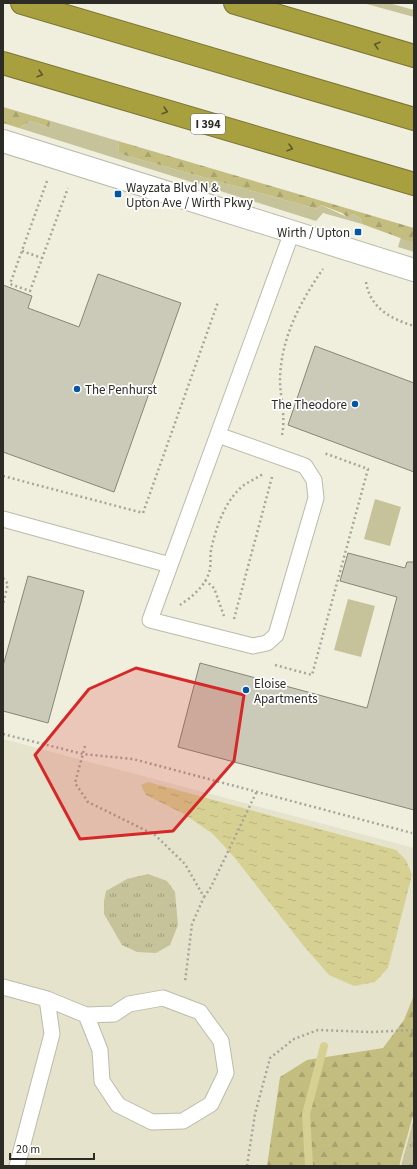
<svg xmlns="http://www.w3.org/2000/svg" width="417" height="1169" viewBox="0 0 417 1169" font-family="'Source Sans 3',sans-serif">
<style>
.built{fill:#e5e3cc}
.grass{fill:#c6c39a}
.forest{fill:url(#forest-firs)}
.park{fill:url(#park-tufts)}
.water{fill:url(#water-ripples)}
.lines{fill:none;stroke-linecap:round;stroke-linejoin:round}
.stream{stroke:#d6d192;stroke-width:8}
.building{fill:#cbcab9;stroke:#878677}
.lane-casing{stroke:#bcbbab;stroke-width:17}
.secondary-casing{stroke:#bcbbab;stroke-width:24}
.highway-casing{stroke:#7d7635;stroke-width:24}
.path{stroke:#a6a598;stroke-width:2.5;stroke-dasharray:2 3;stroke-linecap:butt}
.lane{stroke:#fff;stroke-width:15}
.secondary{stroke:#fff;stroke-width:22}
.highway{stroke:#a89f3e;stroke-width:22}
.oneway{stroke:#5e592f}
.marked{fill:#d62828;fill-opacity:0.2;stroke:#d62828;stroke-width:3;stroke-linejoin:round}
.poi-dot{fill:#0256a4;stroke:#fff;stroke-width:1.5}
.labels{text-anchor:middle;stroke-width:3.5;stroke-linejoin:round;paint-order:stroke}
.shield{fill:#fff;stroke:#6b6b66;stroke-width:1}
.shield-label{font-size:12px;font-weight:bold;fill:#2c2b25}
.poi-label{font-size:13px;fill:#2c2b25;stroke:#fff;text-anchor:start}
</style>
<defs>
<pattern id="forest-firs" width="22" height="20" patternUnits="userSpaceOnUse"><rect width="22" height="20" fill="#c3be7f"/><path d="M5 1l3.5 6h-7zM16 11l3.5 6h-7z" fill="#a8a36e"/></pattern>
<pattern id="park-tufts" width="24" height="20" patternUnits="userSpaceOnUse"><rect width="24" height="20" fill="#c6c39a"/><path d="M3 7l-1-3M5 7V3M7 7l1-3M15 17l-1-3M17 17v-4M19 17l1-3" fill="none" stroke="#a19f7d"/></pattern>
<pattern id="water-ripples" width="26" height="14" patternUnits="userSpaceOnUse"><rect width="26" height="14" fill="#d6d192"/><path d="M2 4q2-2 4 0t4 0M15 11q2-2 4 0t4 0" fill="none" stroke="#b8b47e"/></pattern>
</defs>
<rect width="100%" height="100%" fill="#f0efde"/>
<!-- built -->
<path class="built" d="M3,739L414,848V1118L401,1166H3Z"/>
<!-- grass -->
<path class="grass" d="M363,3H389L414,10V17Z
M30,121L49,127L51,121L118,141L119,151L124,155L317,209L321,205L347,217L353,214L360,218L362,224L323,213L316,221L19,128Z
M401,237L414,243V252L398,247Z
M375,499L401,507L390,546L364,539Z
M348,599L375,606L361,657L334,650Z"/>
<!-- forest -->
<path class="forest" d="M3,107L51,121L49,127L30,121L19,128L3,123Z
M118,141L414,228V243L362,224L360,218L353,214L347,217L342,213L321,205L317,209L124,155L119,152Z
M414,995V1112L399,1166H267L280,1077L307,1060L383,1048L404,1020Z"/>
<!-- park -->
<path class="park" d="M148,874L167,881L175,892L178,925L170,945L156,953L137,952L122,945L104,914V901L106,891L127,879Z
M414,1118V1166H401Z"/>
<!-- water -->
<path class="water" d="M148,782L396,850L406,860L412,875L388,968L375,982L354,986L329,975L302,944L235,858L213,834L184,814L146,795L141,785Z"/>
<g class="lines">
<!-- stream -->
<path class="stream" d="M309,1166L306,1114L324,1046"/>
</g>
<!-- building -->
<path class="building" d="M98,274L181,303L114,492L3,452V285L32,296L28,308L79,327Z
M315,346L414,383V472L288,425Z
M348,553L405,568L407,562H414V810L178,747L200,663L367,708L397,597L340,581Z
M28,576L84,591L48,723L3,711V666Z"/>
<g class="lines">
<defs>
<path id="lane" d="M218,435L305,466L314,480L316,498L276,635L267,643L253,646L150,620L292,232
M3,519L170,565
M3,987L47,999L86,1015L114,1014L129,1004L163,998L200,1012L221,1041L226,1073L211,1104L183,1121L152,1122L118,1105L102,1081L100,1050L86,1015
M17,1166L52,1034L47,999"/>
<path id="secondary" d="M3,141L414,270"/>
<path id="highway" d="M22,3L414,119
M235,3L414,56
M3,63L414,184"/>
</defs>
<!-- lane casing -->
<use href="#lane" class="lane-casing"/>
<!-- secondary casing -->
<use href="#secondary" class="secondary-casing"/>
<!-- highway casing -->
<use href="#highway" class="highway-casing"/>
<!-- path -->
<path class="path" d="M47,181L10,284L30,291L68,188
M22,251L42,258
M366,282C370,308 391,319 414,326
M282,435C286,416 280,398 280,379C281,338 300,302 323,269
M3,476L143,513L218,302
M3,578L8,584L3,604
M205,580L214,588L224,616
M180,605C192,597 208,584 210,568C211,562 210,556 211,550C216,527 225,500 244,485C250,481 257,478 263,474
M234,619L272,477
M275,665L312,675L368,469L324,453
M3,734L83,754L133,759L412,833
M85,746L75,783L88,802L155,835L185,864L204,897L192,924L185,982
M204,897L211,887L257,791
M247,1166L255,1114L270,1058L294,1039L318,1030L371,1032L414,1030"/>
<!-- lane -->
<use href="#lane" class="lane"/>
<!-- secondary -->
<use href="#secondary" class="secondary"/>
<!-- highway -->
<use href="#highway" class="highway"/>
</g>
<!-- one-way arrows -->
<defs><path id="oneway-chevron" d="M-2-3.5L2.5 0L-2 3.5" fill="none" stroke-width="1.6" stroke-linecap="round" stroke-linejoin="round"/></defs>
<g class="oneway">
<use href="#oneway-chevron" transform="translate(377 45) rotate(-164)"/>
<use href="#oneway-chevron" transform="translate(40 74) rotate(16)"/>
<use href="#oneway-chevron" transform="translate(165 111) rotate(16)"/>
<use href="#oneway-chevron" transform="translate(290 148) rotate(16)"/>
</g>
<!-- marked area -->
<path class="marked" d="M136,668L244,695L234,761L173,831L80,839L35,755L89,689Z"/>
<!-- markers -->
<g class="poi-dot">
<rect x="114" y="190" width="8" height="8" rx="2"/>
<rect x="354" y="228" width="8" height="8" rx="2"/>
<circle cx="77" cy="389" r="4"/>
<circle cx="355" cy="404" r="4"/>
<circle cx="246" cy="690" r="4"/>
</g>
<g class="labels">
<!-- shield labels -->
<rect class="shield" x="191" y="114" width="34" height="20" rx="3"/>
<g class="shield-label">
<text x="208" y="128">I 394</text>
</g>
<!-- poi labels -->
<g class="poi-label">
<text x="126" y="192">Wayzata Blvd N &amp;<tspan x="126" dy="15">Upton Ave / Wirth Pkwy</tspan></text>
<text x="350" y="237" text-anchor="end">Wirth / Upton</text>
<text x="85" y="394">The Penhurst</text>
<text x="347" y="409" text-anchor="end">The Theodore</text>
<text x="254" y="688">Eloise<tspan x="254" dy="15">Apartments</tspan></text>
</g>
</g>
<!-- border -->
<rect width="417" height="1169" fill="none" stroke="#2c2b25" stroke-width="8"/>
<!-- scale -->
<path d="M10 1153v6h84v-6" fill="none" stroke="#2c2b25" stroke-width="2"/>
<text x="16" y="1153" font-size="12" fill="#2c2b25" stroke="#ffffff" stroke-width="3" paint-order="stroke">20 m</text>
</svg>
